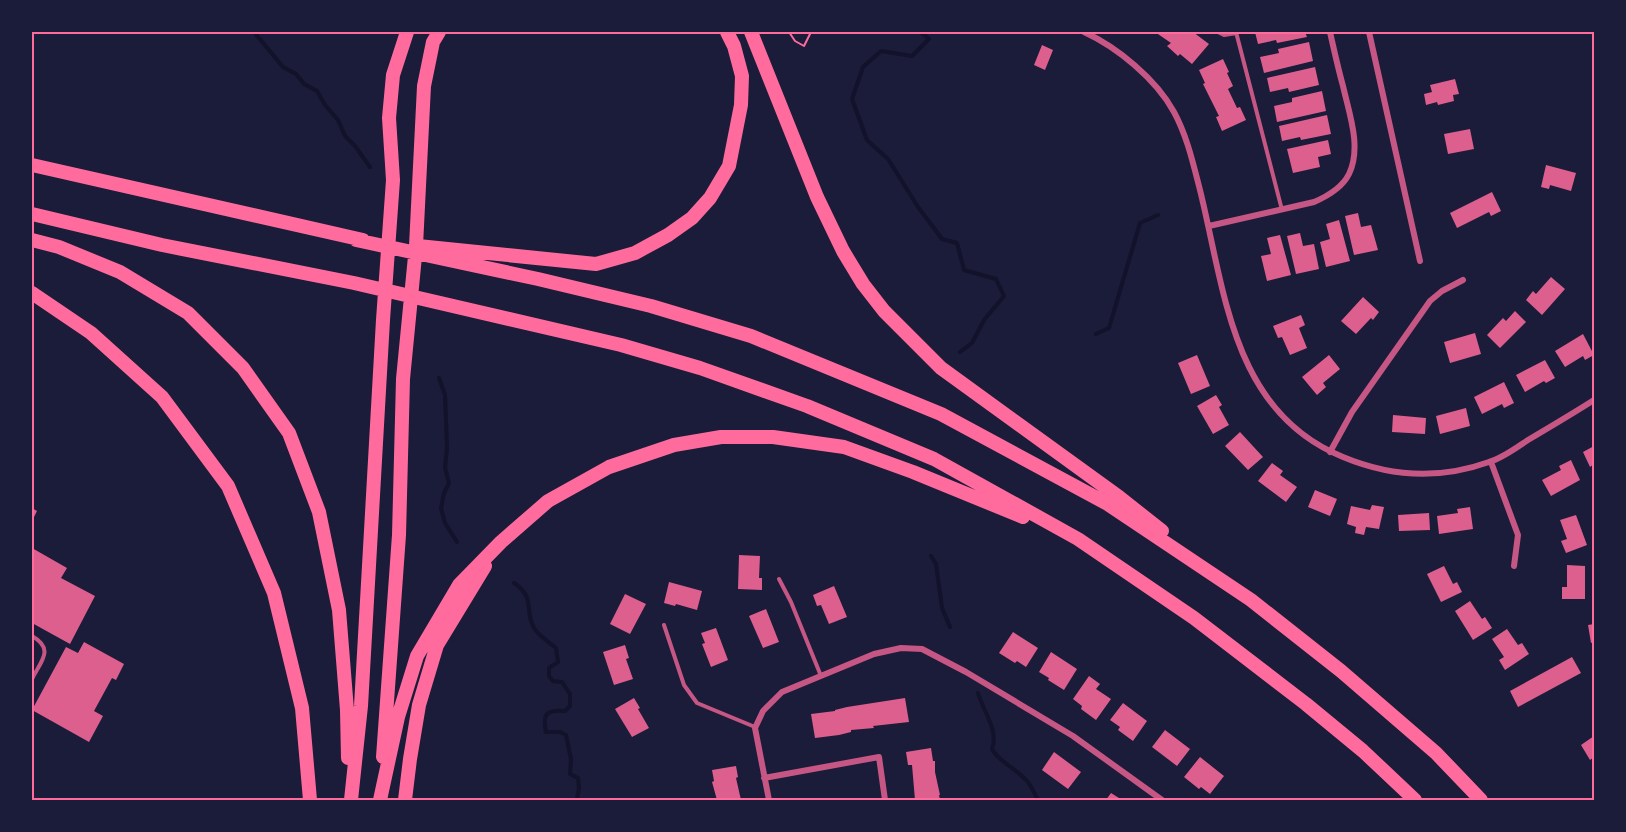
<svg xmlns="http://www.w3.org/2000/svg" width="1626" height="832" viewBox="0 0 1626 832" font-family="'Archivo Narrow',sans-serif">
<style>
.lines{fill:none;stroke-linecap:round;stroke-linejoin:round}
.stream{stroke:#12122b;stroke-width:4}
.building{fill:#dd5f8e}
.path{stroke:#ff6b9d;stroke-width:2}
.service{stroke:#c65784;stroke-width:4}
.minor{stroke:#c65784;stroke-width:6}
.motorway{stroke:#ff6b9d;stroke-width:14}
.neatline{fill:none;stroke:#ff6b9d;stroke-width:2}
</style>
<rect width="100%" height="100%" fill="#1b1b3a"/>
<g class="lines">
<!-- stream -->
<path class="stream" d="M254,32L283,67L296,74L304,84L317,91L325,105L338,120L345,136L355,146L370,167
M921,32L929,39L912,56L881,51L863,67L852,99L867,140L888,159L918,207L942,239L957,243L964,270L996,279L1004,296L984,320L972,343L960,352
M1096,334L1109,328L1140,223L1158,215
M439,378L445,395L447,447L445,468L449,483L444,493L441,508L445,523L457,542
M931,556L936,564L942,608L950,627
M514,583C536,598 524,610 534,628C539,636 549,642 556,648L558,662L549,668V676L553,681L562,682L570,694V706L565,711C547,710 542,713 546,732H560L566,735L571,759L570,774L578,778L579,788L577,800
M978,693C983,711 999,730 992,749C999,762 1015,768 1025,779C1031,784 1034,793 1038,800"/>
</g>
<!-- building -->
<path class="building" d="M1155,32H1193L1209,44L1192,64L1180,54L1178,56L1167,46L1171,43Z
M1255,32H1305L1307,37L1277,43L1276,40L1258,44Z
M1309,42L1313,61L1264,73L1260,57L1279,53L1278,49Z
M1042,45L1053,50L1045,70L1034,65Z
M1223,59L1229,72L1227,73L1233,86L1228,89L1237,108L1240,107L1246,120L1222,131L1216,117L1219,116L1203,84L1205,83L1199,70Z
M1315,67L1319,85L1289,92L1288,88L1270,92L1267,78Z
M1455,79L1459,94L1453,95L1454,101L1438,105L1437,102L1426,105L1424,94L1432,92L1430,85Z
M1322,91L1326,111L1277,122L1274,106L1292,102V98Z
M1327,115L1331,134L1301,140L1300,137L1282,141L1279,126Z
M1470,129L1474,149L1448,154L1444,134Z
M1328,140L1331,154L1318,157L1320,167L1293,173L1287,149Z
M1546,165L1576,173L1571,191L1550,185L1549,189L1541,187Z
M1492,192L1501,211L1491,216L1489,212L1457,228L1450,213Z
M1358,213L1361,227L1371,225L1378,250L1354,255L1345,216Z
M1339,220L1350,261L1326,267L1320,242L1330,239L1326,224Z
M1300,233L1303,246L1314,244L1319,269L1296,274L1287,236Z
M1280,235L1291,275L1267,281L1261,256L1271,254L1267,238Z
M1551,277L1565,289L1542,315L1526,300L1533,291L1536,294Z
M1363,297L1379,312L1373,320L1371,318L1356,334L1341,321Z
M1515,311L1526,322L1500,348L1487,335L1503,318L1506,321Z
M1301,315L1305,325L1299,328L1307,348L1290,355L1282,337L1278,338L1273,326Z
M1475,333L1481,354L1450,363L1444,342Z
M1583,334L1594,355L1585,360L1583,356L1565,367L1555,351Z
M1197,355L1210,386L1191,394L1178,363Z
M1329,355L1340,369L1323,383L1326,387L1317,395L1302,377Z
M1545,360L1555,378L1546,383L1544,381L1525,392L1516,375Z
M1504,382L1514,403L1504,408L1502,404L1482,414L1474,397Z
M1216,395L1222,405L1219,407L1229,425L1213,434L1197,406Z
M1466,408L1470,426L1440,434L1436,416Z
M1393,415L1426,418L1425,434L1392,432Z
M1240,432L1263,457L1248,470L1225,446Z
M1594,446V464L1590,467L1583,452Z
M1571,460L1580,480L1551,496L1542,480L1561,470L1559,466Z
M1272,463L1283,471L1280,475L1297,487L1286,502L1258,481Z
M1315,490L1337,499L1330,516L1308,507Z
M1372,505L1384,507L1379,529L1366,527L1364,535L1355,533L1356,527L1347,524L1351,506L1370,510Z
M1470,507L1473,529L1439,534L1437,516L1458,513L1457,509Z
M32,508L37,511L32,521Z
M1429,513L1430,530L1399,531L1398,515Z
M1576,515L1587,545L1566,553L1561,541L1567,539L1560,520Z
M32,548L67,568L61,578L95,596L70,644L32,623Z
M739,555L760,556L759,578H762V590L738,589Z
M1567,565L1585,566V599H1562V587H1567Z
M1444,566L1453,584L1457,582L1462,592L1441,602L1427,574Z
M669,582L702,591L697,610L676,604L675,606L664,603Z
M834,586L847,617L829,624L821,605L817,606L813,595Z
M625,594L646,604L630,634L610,624Z
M1470,601L1482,619L1485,617L1492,628L1473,640L1455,611Z
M766,609L779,642L763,648L749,616Z
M1594,624V642L1591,643L1588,625Z
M716,628L728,660L711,667L702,644L705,643L701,633Z
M1507,629L1518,645L1522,643L1529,654L1505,670L1499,660L1504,657L1492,639Z
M1013,632L1038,648L1026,667L1017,661L1015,663L999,653Z
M84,642L124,664L116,680L112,678L94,711L103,716L89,742L32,710L66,647L78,653Z
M625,645L629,658L626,659L633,679L614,685L603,652Z
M1051,652L1077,669L1064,690L1048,680L1049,678L1039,672Z
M1572,657L1581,673L1518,707L1510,691Z
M1089,676L1100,684L1096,689L1111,699L1096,720L1081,709L1082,706L1073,699Z
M634,698L640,708L638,709L649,728L632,737L615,709Z
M905,698L909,722L873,726L874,728L851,730V732L839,735L815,738L811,714L835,711V710L847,707Z
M1123,703L1147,721L1133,741L1118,730L1120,727L1110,720Z
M1165,730L1190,749L1177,766L1152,747Z
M1594,736V757L1590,760L1581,745Z
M931,748L933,761H935V772L940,795H939L940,800H915L912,765H908L906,752Z
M1054,752L1081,772L1068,789L1042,770Z
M1200,757L1224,776L1210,794L1201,787L1199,789L1184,777Z
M736,766L738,777L736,778L741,800H717L712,782L714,781L712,770Z
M1111,793L1119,798L1122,800H1106Z"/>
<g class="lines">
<!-- path -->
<path class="path" d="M789,32L795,41L804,46L811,32"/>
<!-- service -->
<path class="service" d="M1218,32L1224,35L1237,33
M1236,32L1282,210
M779,579L791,602L821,676
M664,625L684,685L697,703L755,727
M32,636C55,649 41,661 32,679"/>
<!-- minor -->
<path class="minor" d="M1084,32C1117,47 1156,79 1174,112C1187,136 1193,163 1200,190C1225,291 1232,412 1343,457C1391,477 1439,480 1489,462C1503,458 1516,448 1528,440C1550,427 1572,414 1594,400
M1369,32L1420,261
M1209,226L1314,202C1328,196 1342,188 1349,174C1362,147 1349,113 1343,86C1338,68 1334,50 1330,32
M1330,452L1352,412L1430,301L1442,291L1463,280
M1491,462L1518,535L1514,566
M764,778L879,757L885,800
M769,800L755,728L763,711L782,692L874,654L901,648L922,649L966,672L1073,736L1162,800"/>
<!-- motorway -->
<path class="motorway" d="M751,32L817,197L843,251L863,284L884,311L941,368L1119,497L1162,531
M32,165L363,240
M32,214L162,245L354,283L621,345L700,368L807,406L934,459L1078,539L1194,618L1306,704L1363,751L1415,800
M32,240L59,247L120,272L188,313L243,368L289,433L319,512L339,610L347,710L348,758
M356,240L538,279L651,306L751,336L941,414L1106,503L1251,600L1341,671L1436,753L1481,800
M418,246L596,264L635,253L668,235L692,218L710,198L729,166L741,105L742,76L734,46L727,32
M32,293L91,333L162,397L228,486L274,593L302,708L310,800
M383,757L399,535L403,379L416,246L424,86L433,42L439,32
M351,800L361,706L383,320L393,180L389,118L393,75L407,32
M380,800L398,717L417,656L459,585L501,542L548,501L609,467L674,445L721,437H773L844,447L913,472L1023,517
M405,800L410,759L419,705L437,645L485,566"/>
</g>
<!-- border -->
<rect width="1626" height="832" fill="none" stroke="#1b1b3a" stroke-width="66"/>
<rect x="33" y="33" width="1560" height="766" class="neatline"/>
</svg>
